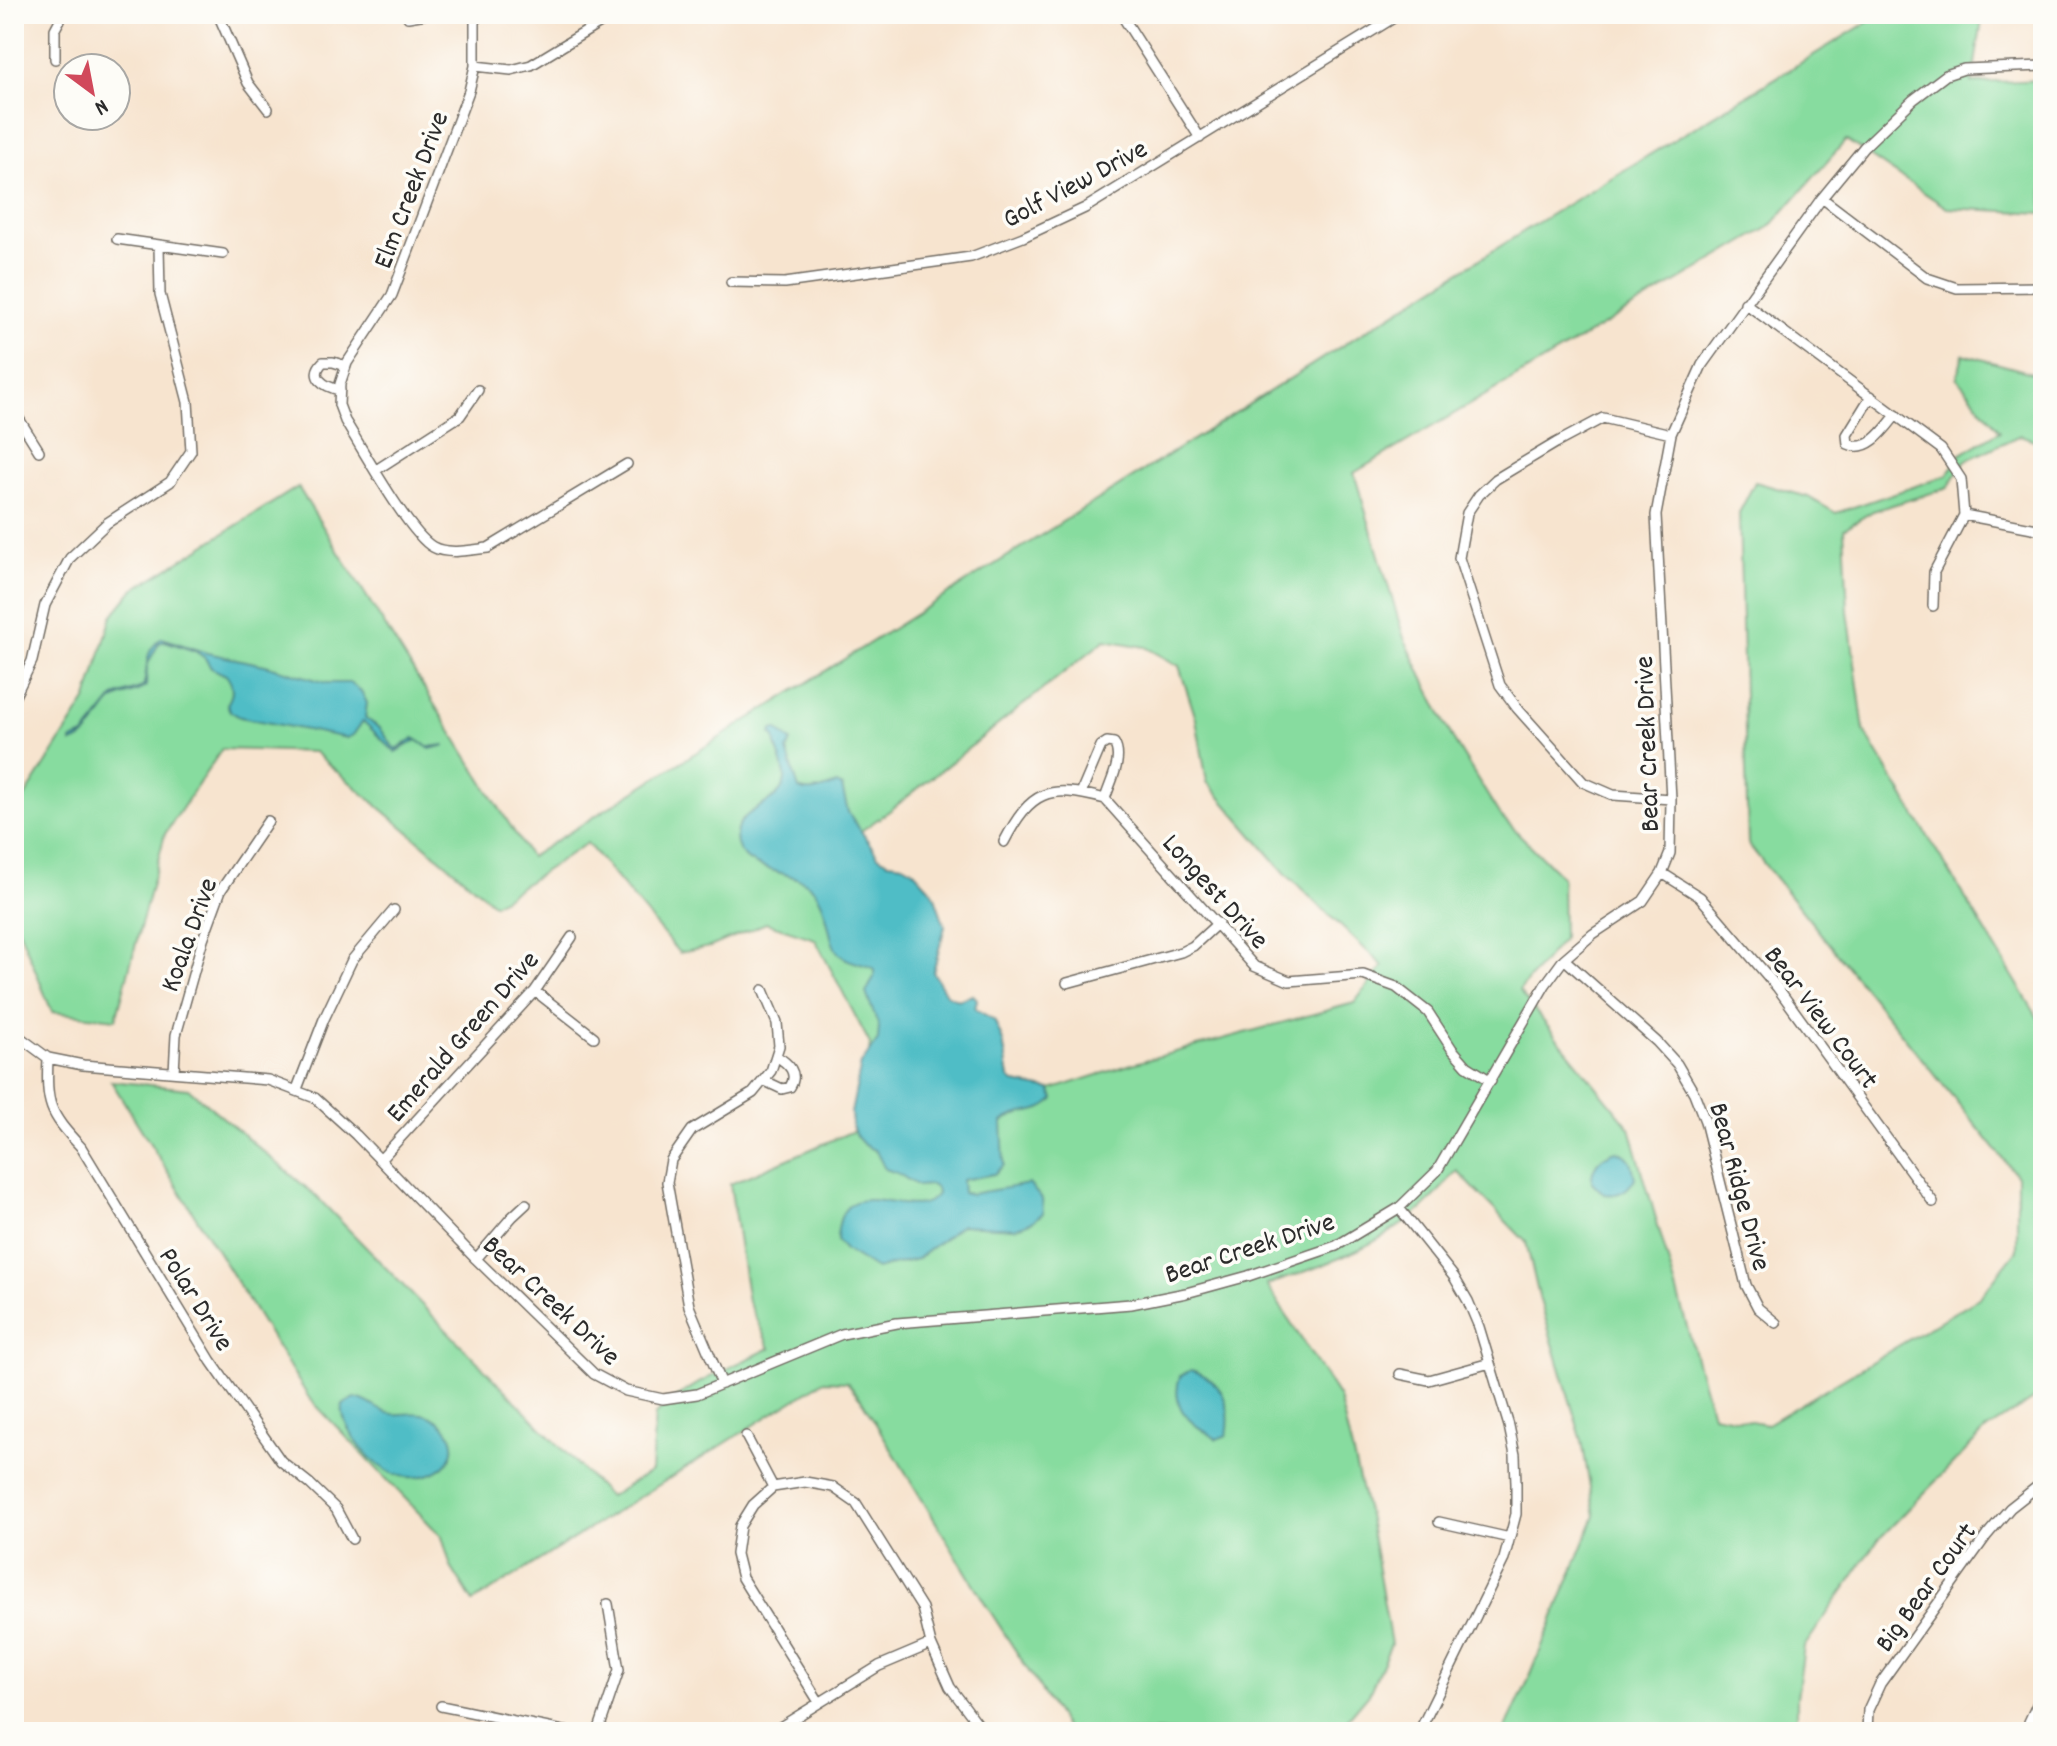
<svg xmlns="http://www.w3.org/2000/svg" width="2057" height="1746" viewBox="0 0 2057 1746" font-family="Dekko,sans-serif">
<style>
.green{fill:#87dc9f;stroke:#598465;stroke-width:2;fill-rule:evenodd}
.water{fill:#4fbdc6;stroke:#3d7478;stroke-width:2}
.lines{fill:none;stroke-linecap:round;stroke-linejoin:round}
.minor-casing{stroke:#726c64;stroke-width:12}
.minor{stroke:#fff;stroke-width:9}
.labels{text-anchor:middle;stroke-width:7;stroke-linejoin:round;paint-order:stroke}
.street-label{font-size:28px;fill:#2b2b2b;stroke:#fdfcf7}
</style>
<rect width="100%" height="100%" fill="#fdfcf7"/>
<filter id="ink" filterUnits="userSpaceOnUse"><feTurbulence type="fractalNoise" baseFrequency=".0125" numOctaves="2"/><feDisplacementMap in="SourceGraphic" scale="16" xChannelSelector="R" yChannelSelector="G"/><feConvolveMatrix kernelMatrix="1 2 1 2 8 2 1 2 1" color-interpolation-filters="sRGB"/></filter>
<filter id="wash" filterUnits="userSpaceOnUse"><feTurbulence type="fractalNoise" baseFrequency=".006" numOctaves="4" result="noise"/><feDisplacementMap in="SourceGraphic" scale="32" xChannelSelector="R" yChannelSelector="G"/><feGaussianBlur stdDeviation="1.8" result="paint"/><feColorMatrix in="noise" values="0 0 0 0 0 0 0 0 0 0 0 0 0 0 0 0 0 1.4 0 .05"/><feComposite in="paint" operator="in"/></filter>
<g filter="url(#wash)">
<rect width="100%" height="100%" fill="#f7e4cf"/>
<!-- green -->
<path class="green" d="M1881,14H1983L1972,83L2043,80V213L1947,208L1846,140L1771,226L1354,473L1404,638L1453,739L1499,814L1562,877L1563,939L1519,991L1630,1128L1712,1414L1767,1424L1980,1297L2017,1250V1176L1748,844L1739,513L1755,482L1808,497L1836,513L1948,475L1958,456L2000,431L1957,378L1963,354L2043,376V443L2020,435L1965,461L1948,488L1873,511L1844,529L1848,611L1864,731L2043,1026V1393L1986,1430L1879,1539L1804,1647L1797,1697V1732H1504L1528,1681L1595,1516L1582,1441L1539,1297L1526,1242L1457,1171C1444,1184 1433,1201 1418,1212C1375,1248 1320,1267 1267,1285L1339,1398L1370,1524L1391,1644L1369,1694L1337,1732H1068L988,1608L861,1399L847,1382L824,1381L473,1602L451,1567L442,1537L309,1398L111,1081L189,1089L315,1195L609,1497L651,1471L655,1415C688,1383 729,1369 770,1348L748,1302L730,1184L858,1129L870,1044L815,939L766,923L710,947L679,953L587,843L494,904L314,752L222,749L165,834L116,1019L52,1012L14,917V814L87,699L112,616L133,590L298,487L530,857L1537,223ZM1105,640L1145,647L1179,666L1196,719L1207,782L1286,874L1383,966L1354,1003L1135,1063L1051,1090L1015,1083L1009,1078L1003,1041L994,1020L975,1009L977,999L973,995L958,1000L946,995L933,972L945,926L933,892L912,869L903,864L888,862L878,856L861,831L892,809Z"/>
<!-- water -->
<path class="water" d="M162,638L207,653L265,665L327,683H350L361,691L367,703L365,718L380,728L394,748L398,749L414,738L428,747L446,745L430,749L417,740L395,752L363,721L353,735L347,738L240,717L230,711L227,704C234,694 234,685 226,675L211,668L205,658L195,651L165,641L159,643L147,665L146,686C136,695 121,693 111,702C97,716 92,737 72,743V740L84,735L114,697L143,687C150,668 141,653 162,638Z
M776,729L791,741L787,751L799,789C810,795 825,788 837,784L842,787L848,812L878,856L888,862L903,864L912,869L933,892L945,926L933,972L946,994L958,1000L973,995L977,999L975,1009L994,1020L1003,1041L1009,1078L1015,1083L1051,1090L1054,1099C1041,1116 1017,1109 1002,1122L1004,1165L994,1174L962,1180L963,1193L971,1194L1029,1184L1042,1199L1043,1213L1033,1221L1015,1228L961,1225L917,1259L876,1269L845,1250L837,1241C839,1161 913,1229 937,1194L936,1188L931,1185L918,1186L897,1173L885,1169L876,1151L864,1145L856,1136L852,1126L851,1113L861,1064L878,1040L879,1027L866,993L874,977V969C863,963 849,963 840,955C825,940 832,903 808,884C789,869 728,871 737,830C743,806 785,804 785,778C785,764 775,751 775,737L771,734L772,730Z
M1616,1151C1631,1154 1632,1164 1635,1178C1628,1191 1619,1196 1604,1194L1592,1182C1591,1165 1601,1156 1616,1151Z
M1191,1370C1221,1379 1233,1404 1227,1435L1217,1439C1192,1424 1169,1410 1180,1376Z
M354,1398C369,1399 378,1413 393,1414C403,1415 413,1412 423,1414C435,1417 446,1425 451,1436C463,1465 426,1482 401,1476C386,1473 371,1460 362,1449C353,1438 340,1418 343,1405Z"/>
</g>
<g filter="url(#ink)">
<g class="lines">
<defs>
<path id="minor" d="M218,14L248,83L268,109
M475,14V66L469,91L392,295L347,363L340,384L339,405L345,421C362,448 409,534 433,547C447,555 472,550 488,548L627,464
M1121,14L1200,138
M408,17L426,14
M55,59V29L63,14
M475,66L511,70L531,65L615,14
M1822,198L1927,278L1957,288L2043,287
M117,239L223,254
M731,282L785,283L971,257L1023,237L1085,208L1400,14
M1745,303L1941,449L1961,479L1964,515L1934,572L1933,606
M340,390C325,387 308,377 323,362H333L346,366
M1871,396L1847,435L1848,444C1868,454 1885,429 1896,415
M14,411L39,451
M376,470L460,416L478,390
M1964,515L2043,530
M14,698L32,661L45,605L70,558L107,523L170,482L191,451L188,402L160,294L159,246
M1081,793L1101,746L1107,742L1114,743C1124,759 1110,782 1105,799
M1671,799L1613,795L1583,782L1517,708L1500,685L1459,558L1467,513L1479,495L1496,479L1556,443L1603,418L1671,434
M1004,842C1031,790 1048,784 1105,799L1254,966L1289,981L1363,975L1396,987L1428,1012L1452,1049L1467,1066L1491,1081
M1662,873L1700,897L1777,987L1933,1202
M1564,959L1657,1042L1677,1064L1694,1093L1705,1121L1746,1285L1758,1308L1776,1323
M1067,983L1181,952L1193,946L1218,923
M535,991L594,1037
M14,1033L48,1058L83,1065L268,1080L315,1098L356,1135L476,1259L594,1374L626,1391L663,1399L697,1394L842,1334L897,1323L1131,1304L1186,1293L1248,1276L1336,1246L1399,1208L1437,1171L1545,985L1564,959L1593,934L1643,901L1662,873L1670,853L1671,799L1656,515L1671,434L1702,365L1822,198L1864,147L1913,100L1946,75L1964,69L2043,66
M48,1058C46,1105 49,1113 81,1147L211,1361L281,1461L310,1484L336,1509L352,1539
M174,1072L176,1035L203,939L221,890L268,821
M765,1081L782,1089L790,1087C799,1073 788,1063 776,1056
M297,1089L324,1019L352,960L394,910
M380,1160L535,991L572,937
M1399,1208L1454,1277L1468,1301L1479,1327L1509,1426L1515,1455L1516,1484V1514L1504,1559L1419,1732
M476,1259L512,1217L526,1204
M1400,1374L1429,1380L1490,1363
M722,1384L689,1306L667,1182L671,1160L692,1130L753,1093L771,1071L779,1046L777,1023L763,990
M746,1436L773,1487
M1439,1522L1510,1538
M819,1702L742,1578L736,1554L740,1526L753,1505L773,1487L805,1482L833,1487L856,1503L922,1608L931,1644L950,1687L984,1732
M441,1706L568,1732
M598,1732L619,1670L608,1604
M772,1732L879,1666L931,1644
M1867,1732L1868,1710L1880,1684L1987,1535L2010,1508L2043,1482
M2029,1732V1722L2043,1692"/>
</defs>
<!-- minor casing -->
<use href="#minor" class="minor-casing"/>
<!-- minor -->
<use href="#minor" class="minor"/>
</g>
</g>
<g class="labels">
<!-- street labels -->
<g class="street-label">
<text transform="translate(1074 182) rotate(-28)" y="10">Golf View Drive</text>
<text transform="translate(409 189) rotate(-69)" y="10">Elm Creek Drive</text>
<text transform="translate(1645 744) rotate(-92)" y="10">Bear Creek Drive</text>
<text transform="translate(1217 890) rotate(48)" y="10">Longest Drive</text>
<text transform="translate(187 934) rotate(-70)" y="10">Koala Drive</text>
<text transform="translate(1823 1016) rotate(53)" y="10">Bear View Court</text>
<text transform="translate(461 1035) rotate(-49)" y="10">Emerald Green Drive</text>
<text transform="translate(1742 1186) rotate(75)" y="10">Bear Ridge Drive</text>
<text transform="translate(1249 1246) rotate(-18)" y="10">Bear Creek Drive</text>
<text transform="translate(198 1298) rotate(58)" y="10">Polar Drive</text>
<text transform="translate(553 1299) rotate(43)" y="10">Bear Creek Drive</text>
<text transform="translate(1924 1586) rotate(-54)" y="10">Big Bear Court</text>
</g>
</g>
<!-- margin -->
<rect width="2057" height="1746" fill="none" stroke="#fdfcf7" stroke-width="48"/>
<!-- north arrow -->
<g transform="translate(92 92) rotate(148)"><circle r="38" fill="#fdfcf7" stroke="#a9a8a5" stroke-width="2"/>
<path d="M0-6L14 30L0 20L-14 30Z" fill="#d1495b"/>
<text y="-12" font-size="22" font-weight="bold" text-anchor="middle" fill="#2b2b2b">N</text>
</g>
</svg>
